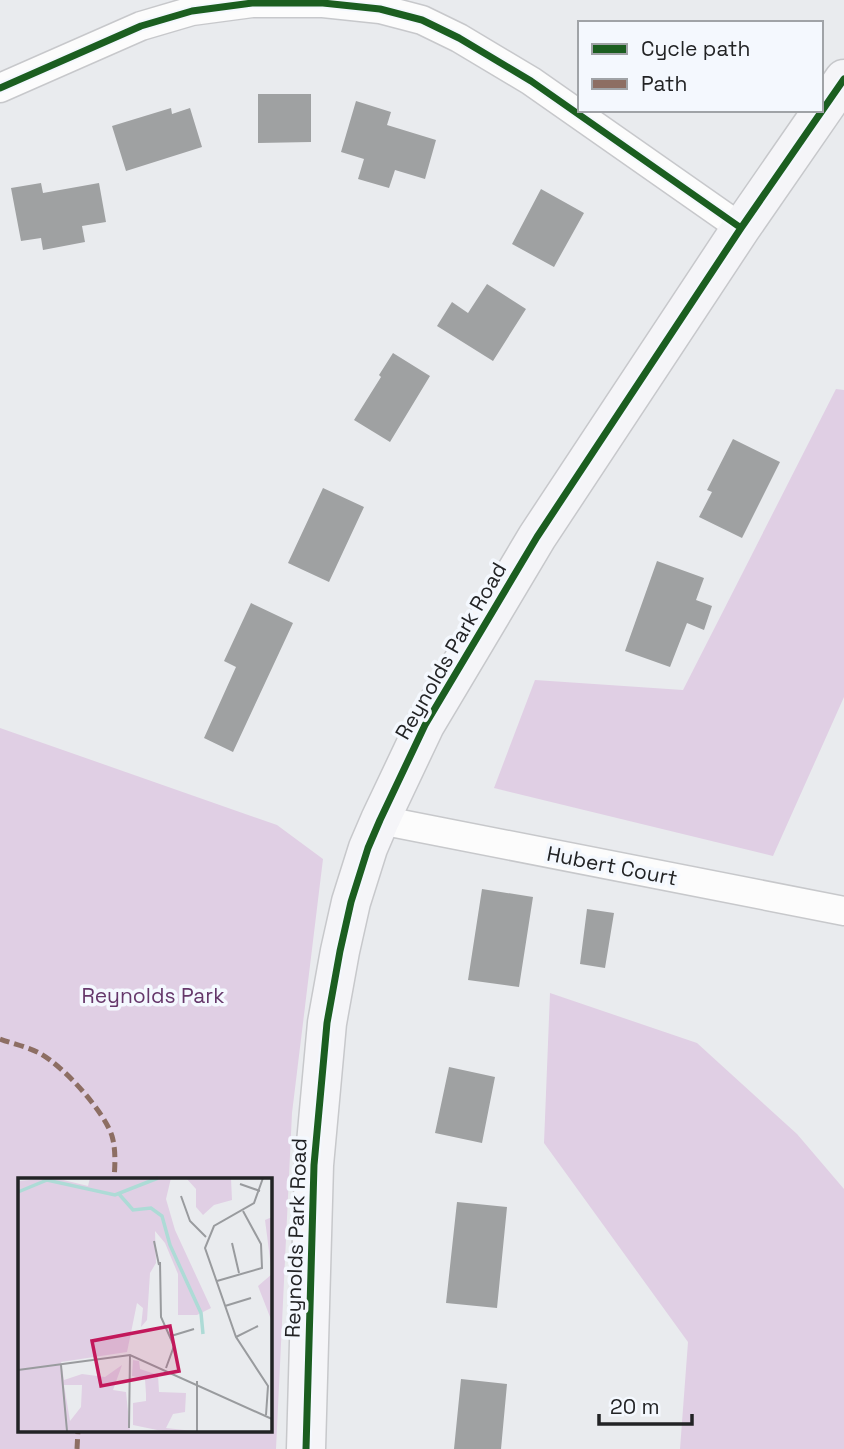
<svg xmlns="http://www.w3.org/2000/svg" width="844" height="1449" viewBox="0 0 844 1449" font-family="'Space Grotesk',sans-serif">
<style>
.green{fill:#e0cfe4;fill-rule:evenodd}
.building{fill:#9fa1a2}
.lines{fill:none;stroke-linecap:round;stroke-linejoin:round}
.minor-casing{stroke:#c7c8cb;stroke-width:31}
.secondary-casing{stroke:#c7c8cb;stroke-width:41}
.minor{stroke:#fcfcfc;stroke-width:28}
.secondary{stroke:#f5f5f8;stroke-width:38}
.quiet{stroke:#8d6e63;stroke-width:5;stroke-dasharray:10 5;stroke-linecap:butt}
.cycleway-casing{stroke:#f4f8fe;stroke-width:11}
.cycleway{stroke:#1b5e20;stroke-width:7}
.labels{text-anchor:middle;stroke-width:7;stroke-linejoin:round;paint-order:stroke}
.street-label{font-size:21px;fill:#222325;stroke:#f4f8fe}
.park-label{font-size:21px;fill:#65376a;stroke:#f4f8fe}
.inset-river{fill:none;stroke:#addbd6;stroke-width:3.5}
.inset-road{fill:none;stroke:#999b9e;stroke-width:2}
.view{fill:#c2185b;fill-opacity:0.15;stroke:#c2185b;stroke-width:3.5}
.inset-edge{fill:none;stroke:#222325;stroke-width:3.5}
</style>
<rect width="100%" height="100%" fill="#e9ebee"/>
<!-- green -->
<path class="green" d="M836,389L844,390V697L773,856L494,788L535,680L683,690Z
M0,728L277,825L323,859L292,1113L276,1449H0ZM19,1180H270V1430H19Z
M550,993L697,1043L797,1134L844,1189V1449H680L688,1342L544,1143Z"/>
<!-- building -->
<path class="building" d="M258,94H311V142L258,143Z
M356,101L391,112L387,125L436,140L425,179L395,170L389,188L358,179L364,159L341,152Z
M171,108L172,114L190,108L202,147L126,171L112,126Z
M41,183L43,193L99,183L106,222L82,226L85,242L43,250L41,238L21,241L11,188Z
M541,189L584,213L554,267L512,244Z
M487,284L526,309L493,361L437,326L452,302L468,313Z
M393,353L430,376L390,442L354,420L381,377L379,375Z
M733,439L780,462L742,538L699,517L712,492L707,490Z
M323,488L364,507L329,582L288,563Z
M657,561L704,578L696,600L712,606L704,630L687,623L670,667L625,651Z
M251,603L293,623L233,752L204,738L236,667L224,661Z
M482,889L533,897L519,987L468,980Z
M587,909L614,913L605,968L580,964Z
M449,1067L495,1077L482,1143L435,1133Z
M457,1202L507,1207L497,1308L446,1303Z
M461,1379L507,1384L501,1449H454Z"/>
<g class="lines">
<defs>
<path id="minor" d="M0,88L141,26L192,11L252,3H323L380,9L422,20L459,38L531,81L741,228
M380,820L844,911"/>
<path id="secondary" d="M306,1449L314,1165L327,1023L340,951L351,902L368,848L380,820L425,725L537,537L741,228L844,79"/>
</defs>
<!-- minor casing -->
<use href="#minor" class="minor-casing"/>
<!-- secondary casing -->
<use href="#secondary" class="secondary-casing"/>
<!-- minor -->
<use href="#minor" class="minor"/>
<!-- secondary -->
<use href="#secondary" class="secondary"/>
<!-- quiet -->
<path class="quiet" d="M0,1039C13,1044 29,1047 41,1054C64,1067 104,1111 112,1136C116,1150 115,1165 114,1180
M77,1449L78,1430"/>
<defs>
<path id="cycleway" d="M0,88L141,26L192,11L252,3H323L380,9L422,20L459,38L531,81L741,228
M306,1449L314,1165L327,1023L340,951L351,902L368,848L380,820L425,725L537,537L741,228L844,79"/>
</defs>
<!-- cycleway casing -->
<use href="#cycleway" class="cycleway-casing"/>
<!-- cycleway -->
<use href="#cycleway" class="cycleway"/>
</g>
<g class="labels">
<!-- street labels -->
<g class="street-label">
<text transform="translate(451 651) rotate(-60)" y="7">Reynolds Park Road</text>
<text transform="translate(612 866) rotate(11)" y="7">Hubert Court</text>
<text transform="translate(296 1238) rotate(-88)" y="7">Reynolds Park Road</text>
</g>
<!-- park labels -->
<g class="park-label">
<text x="153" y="1003">Reynolds Park</text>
</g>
</g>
<!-- overview -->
<g transform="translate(18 1178)">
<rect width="254" height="254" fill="#e9ebee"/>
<path d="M37,0L70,8L72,0H153L148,21L157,52L193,130L179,137H160V96L147,65L137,53L138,85L132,95L129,142L123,149L125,130L119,125L109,174L43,184L46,202L64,196L87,199L104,187L95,212L108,214L112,253H0V3ZM46,207H64L63,229L52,243ZM168,0H213L214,22L196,27L185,37L178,29V11ZM254,39V144L240,108L254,96L247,42ZM115,182L121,183L122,191L140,197L141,214L168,215L167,234L155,236L148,250L175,253H144L115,247V225L128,223V216L127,201L114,198Z" fill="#e0cfe4" fill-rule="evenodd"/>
<path class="inset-river" d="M0,14L29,2L97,17L140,0M101,16L115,32L133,30L144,38L152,67L183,135L185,156"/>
<path class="inset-road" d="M245,0L236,25L196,48L187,70L218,159L250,208L248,237M222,6L242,13M163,18L172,43L188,59M136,63L141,87M214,65L221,95M142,84L143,139L156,168L148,190M199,103L244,90L243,66L225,33M207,128L233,120M153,158L176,151M218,159L240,148M43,187L49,253M0,192L112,177L254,241M111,250L112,177M179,253V203"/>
<path class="view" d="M152,148L161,193L83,208L74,163Z"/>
<rect width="254" height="254" class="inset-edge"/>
</g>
<!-- legend -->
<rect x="578" y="21" width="245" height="91" fill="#f4f8fe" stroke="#a0a3a7" stroke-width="2"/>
<rect x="592" y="44" width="35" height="10" fill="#1b5e20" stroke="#a0a3a7" stroke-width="2"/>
<text x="641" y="56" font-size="21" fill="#222325">Cycle path</text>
<rect x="592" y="79" width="35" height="10" fill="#8d6e63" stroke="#a0a3a7" stroke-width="2"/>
<text x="641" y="91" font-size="21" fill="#222325">Path</text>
<!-- scale -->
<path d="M599 1414v10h93v-10" fill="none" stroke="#222325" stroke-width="3.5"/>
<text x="610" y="1414" font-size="21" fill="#222325" stroke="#f4f8fe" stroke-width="5" paint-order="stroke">20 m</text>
</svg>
